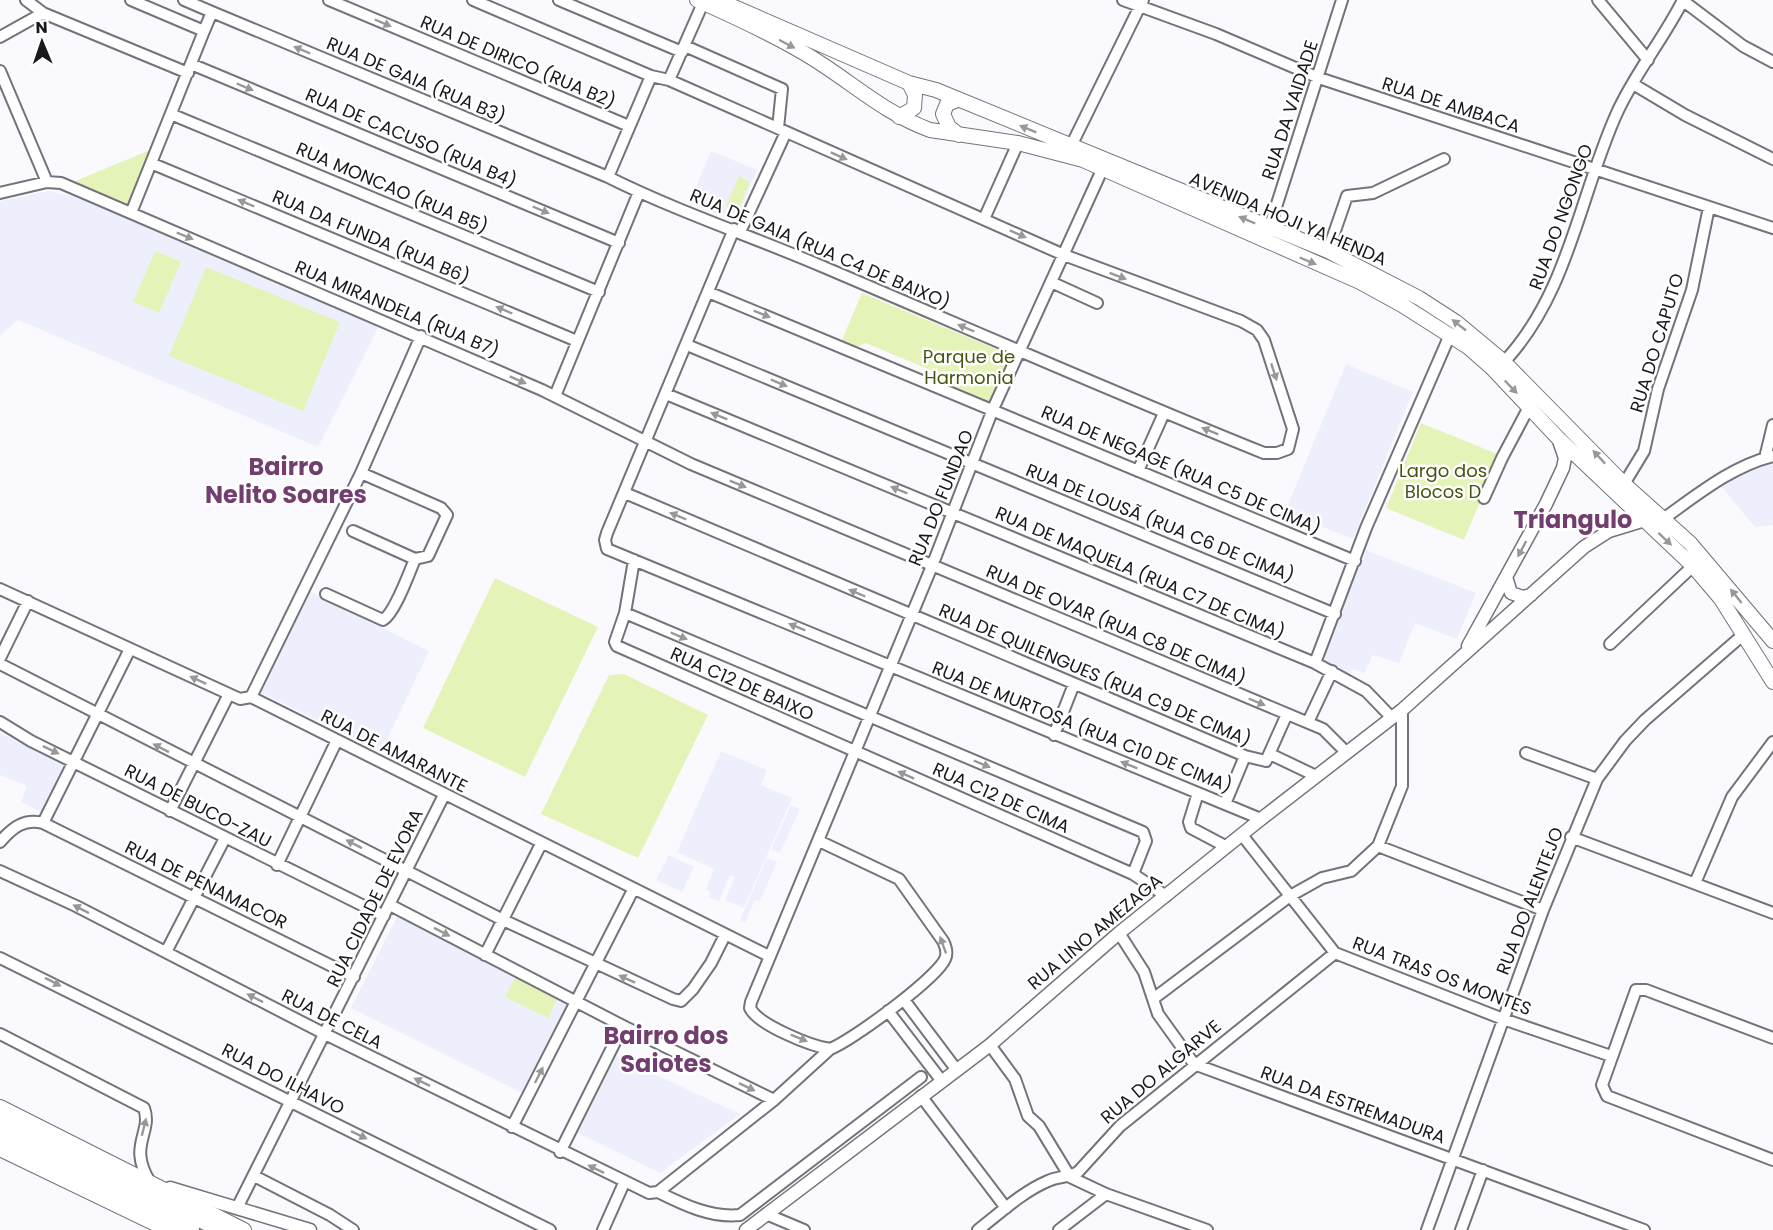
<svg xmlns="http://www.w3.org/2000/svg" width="1773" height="1230" viewBox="0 0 1773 1230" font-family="Poppins,sans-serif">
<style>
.built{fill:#eeeffc}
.green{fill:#e4f3b7}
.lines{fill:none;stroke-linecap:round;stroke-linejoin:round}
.minor-casing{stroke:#73747b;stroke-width:14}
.tertiary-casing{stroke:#73747b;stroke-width:15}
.secondary-casing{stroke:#73747b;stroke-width:16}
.trunk-casing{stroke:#73747b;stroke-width:20}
.minor{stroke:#fff;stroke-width:10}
.tertiary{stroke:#fff;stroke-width:12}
.secondary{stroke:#fff;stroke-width:14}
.trunk{stroke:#fff;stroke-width:16}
.oneway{fill:#989899}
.labels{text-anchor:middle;stroke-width:5;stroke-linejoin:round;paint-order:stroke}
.street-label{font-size:18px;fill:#19191d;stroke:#fff}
.park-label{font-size:18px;fill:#475411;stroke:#fff}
.district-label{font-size:24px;font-weight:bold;fill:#723e6f;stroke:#fff}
</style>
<rect width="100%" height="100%" fill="#fafafe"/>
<!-- built -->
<path class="built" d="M711,151L757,170L735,222L689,203Z
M49,191L81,199L379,326L318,447L18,320L0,335V201Z
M1346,364L1413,392L1353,539L1285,512Z
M1773,461V525L1755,527L1719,484Z
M1366,550L1476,593L1457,639L1415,623L1399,663L1373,655L1364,673L1353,669L1349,676L1337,672L1340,668L1323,663L1326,658L1322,656Z
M311,592L429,651L381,752L260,692Z
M0,733L64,764L43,813L21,802L27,786L0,775Z
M721,751L767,770L761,785L792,798L744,908L725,900L735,877L730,876L719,901L709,897L711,892L706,889L714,869L677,852Z
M791,805L800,809L780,853L771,849Z
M669,855L694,867L682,892L656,880Z
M767,858L777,862L760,901L755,900L745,923L740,920Z
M398,915L571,1001L524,1094L351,1008Z
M616,1056L740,1114L660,1173L578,1133Z"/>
<!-- green -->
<path class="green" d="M155,148L127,207L73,182Z
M739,176L750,182L738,211L726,206Z
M155,251L181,262L159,313L133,302Z
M206,267L340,322L303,411L169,356Z
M862,293L1013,356L991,406L939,384L942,375L866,343L854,348L841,342Z
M1421,423L1500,455L1464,540L1386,508Z
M495,578L598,627L525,777L423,728Z
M624,674L708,715L638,858L541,814L609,675Z
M516,976L558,997L548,1018L505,997Z"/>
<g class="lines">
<defs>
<path id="minor" d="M26,0L43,13
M131,0L204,31L212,12L184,0
M329,0L629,126
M559,0L682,52
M1123,0L1216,34L1319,78L1773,228
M1598,0L1648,60
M1682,0L1743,46L1773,62
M212,12L608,177C678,212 754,237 826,268C972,330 1117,394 1264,453H1277L1288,449L1293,429L1264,340L1257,330L1241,321L1064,255L669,80L651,76L473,0
M0,37L43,13L188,73
M685,46L782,89L778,128
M191,64L619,243
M0,71L47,182
M669,80L703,3
M1633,84L1685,115L1773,159
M173,115L599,292
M1071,146L1143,0
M153,164L577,341
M608,177L651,76
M0,193L47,182L61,183L542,390L691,464L1323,729L1347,753
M131,213L204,31
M984,219L1018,143
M734,229L607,533L605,540L607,549L1261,819
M1269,229L1342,0
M740,232L786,132
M1328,251L1347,196L1373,193L1444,159
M1051,282L1097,303
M708,292L1355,561
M687,345L1335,614
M1504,362C1568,294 1579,198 1616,115C1634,74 1663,40 1683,0
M666,394L1315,663L1366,691L1392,718
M555,396L639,192
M1765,458L1773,425
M1138,471L1164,413
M1624,484L1644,451L1658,389L1692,290L1709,207
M625,493L1245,756L1266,761L1287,714
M1484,498L1502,458L1529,407
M1663,519C1697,495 1732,466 1773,456
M353,531L415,559L428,556L447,515L441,508L361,473
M634,560L625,613L615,642L617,646L1133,874L1166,896
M0,589L240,699L251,697L769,956
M326,594L383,620C395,613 409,573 415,559
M625,613L1143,832L1146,841L1133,874
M1610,644L1693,566
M0,658L28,601
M1315,663L1366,528L1449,337
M0,664L503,920L673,999L681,1001L693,989L711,963L725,935
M251,697L361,473L421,336
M0,722L31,741L384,916
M1308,722L1332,671
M1054,735L1074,684
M1526,753L1597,779
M1270,754L1316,776
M1198,793L1189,822L1191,828L1227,847
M1225,804L1245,756
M170,811L229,694
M43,823L130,649
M1242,835L1335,953L1503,1019L1611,1056
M1571,837L1773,913
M819,841L899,879L943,941C946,947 948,953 945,959C937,978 850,1042 830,1049C811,1046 758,1025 750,1008L751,1002L932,566L993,409L1102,170
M0,842C12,828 24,818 43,823L354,977
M1378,846L1543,910
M277,865L337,740
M0,871L76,906L325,1034L649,1193L658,1192L774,1100L830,1049
M1695,883L1732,797L1773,742
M390,905L623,1026L774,1100
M1119,933L1144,972L1158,1014L1194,1064L1644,1230
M166,952L225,838
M485,955L541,844
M0,958L550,1230
M1153,999L1290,896L1322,878L1351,871L1378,846L1402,786V710
M904,1000L956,1069
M888,1011L941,1080
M0,1034L144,1108C153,1133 127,1145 150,1182
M1773,1038L1646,990H1636L1602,1085L1607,1096L1773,1160
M990,1045L1015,1079L1028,1116L1039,1126L1070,1177L1106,1194L1207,1230
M921,1096L1006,1208
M512,1127L633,890
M560,1152L623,1026
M254,1176L330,1215L353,1230
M658,1192C684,1205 711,1218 740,1215L921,1077
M237,1208L444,795
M766,1214L804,1230
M603,1230L624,1183
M978,1230C1000,1213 1022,1192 1048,1181C1058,1176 1068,1178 1078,1172L1120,1126L1335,953
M1059,1230L1106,1194
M1427,1230L1543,910L1597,779L1625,741L1645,720L1744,634
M1461,1230L1483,1170"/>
<path id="tertiary" d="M1506,577L1511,593L1523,597L1531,595
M1468,646L1546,504L1563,468L1565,458L1558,438
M170,1188L310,1230
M746,1230L990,1045L1119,933L1261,819L1402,710L1584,547L1609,531L1645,520"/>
<path id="secondary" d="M697,0C733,16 770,33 804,53C847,78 883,113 930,130L1018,143L1083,160L1360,282L1402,305L1468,347L1492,368L1558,438L1693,566L1721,599L1773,682
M718,0L909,83L936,90L1328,251L1419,298L1456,322L1504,362L1624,484L1690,543L1773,641
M957,100L947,104L943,114L949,127L959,135
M899,117L914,108L915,95L909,83
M0,1107L244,1230
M0,1149L168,1230"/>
<path id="trunk" d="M0,1120L222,1230
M0,1134L191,1230"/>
</defs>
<!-- minor casing -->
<use href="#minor" class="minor-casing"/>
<!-- tertiary casing -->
<use href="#tertiary" class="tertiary-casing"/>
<!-- secondary casing -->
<use href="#secondary" class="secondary-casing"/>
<!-- trunk casing -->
<use href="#trunk" class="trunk-casing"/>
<!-- minor -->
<use href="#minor" class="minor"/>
<!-- tertiary -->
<use href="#tertiary" class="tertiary"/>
<!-- secondary -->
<use href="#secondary" class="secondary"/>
<!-- trunk -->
<use href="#trunk" class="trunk"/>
</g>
<!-- one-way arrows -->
<defs><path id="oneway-solid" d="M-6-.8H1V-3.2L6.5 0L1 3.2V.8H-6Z" transform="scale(1.5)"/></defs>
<g class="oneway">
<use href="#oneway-solid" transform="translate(383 23) rotate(23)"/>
<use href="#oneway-solid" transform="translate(787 44) rotate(28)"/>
<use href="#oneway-solid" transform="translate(302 50) rotate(-157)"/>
<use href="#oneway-solid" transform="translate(245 87) rotate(23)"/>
<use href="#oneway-solid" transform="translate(1028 129) rotate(-158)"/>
<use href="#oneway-solid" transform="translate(839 156) rotate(24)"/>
<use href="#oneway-solid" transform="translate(246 203) rotate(-157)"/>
<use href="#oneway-solid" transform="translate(541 210) rotate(23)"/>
<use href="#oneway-solid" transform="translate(1247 220) rotate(-157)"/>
<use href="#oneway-solid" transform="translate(1018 234) rotate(24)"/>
<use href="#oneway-solid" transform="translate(185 236) rotate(23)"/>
<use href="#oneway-solid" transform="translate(1308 261) rotate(23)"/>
<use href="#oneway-solid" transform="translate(1118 276) rotate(21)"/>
<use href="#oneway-solid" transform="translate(504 310) rotate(-157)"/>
<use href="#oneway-solid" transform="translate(762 314) rotate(22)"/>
<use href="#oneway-solid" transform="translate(1459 325) rotate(-142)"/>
<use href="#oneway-solid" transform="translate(966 328) rotate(-157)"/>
<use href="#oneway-solid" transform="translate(1274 372) rotate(72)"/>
<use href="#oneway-solid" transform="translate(518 380) rotate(24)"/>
<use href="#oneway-solid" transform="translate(779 383) rotate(23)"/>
<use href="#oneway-solid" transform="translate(1511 387) rotate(46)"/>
<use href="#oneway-solid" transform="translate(719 416) rotate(-158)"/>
<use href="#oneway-solid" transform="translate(1210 431) rotate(-158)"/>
<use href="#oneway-solid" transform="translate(1599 457) rotate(-133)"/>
<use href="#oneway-solid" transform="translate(738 484) rotate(22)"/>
<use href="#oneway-solid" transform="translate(899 490) rotate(-158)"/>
<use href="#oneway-solid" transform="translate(678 516) rotate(-157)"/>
<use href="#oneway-solid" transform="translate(1665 539) rotate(43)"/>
<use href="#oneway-solid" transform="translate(1522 549) rotate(118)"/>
<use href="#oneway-solid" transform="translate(857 593) rotate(-157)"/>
<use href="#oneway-solid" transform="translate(1736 596) rotate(-129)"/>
<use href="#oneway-solid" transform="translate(797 627) rotate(-158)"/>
<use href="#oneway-solid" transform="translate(679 636) rotate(23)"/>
<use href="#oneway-solid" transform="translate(198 680) rotate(-155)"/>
<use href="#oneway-solid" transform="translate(1257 702) rotate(23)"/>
<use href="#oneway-solid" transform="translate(161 748) rotate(-153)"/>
<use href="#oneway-solid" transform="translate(51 750) rotate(26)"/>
<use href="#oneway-solid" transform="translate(982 764) rotate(23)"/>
<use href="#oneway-solid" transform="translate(1129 765) rotate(-158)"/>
<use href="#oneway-solid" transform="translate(906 775) rotate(-156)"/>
<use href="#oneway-solid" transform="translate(354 844) rotate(-153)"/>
<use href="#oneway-solid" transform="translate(81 909) rotate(-153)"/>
<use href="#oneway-solid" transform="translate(442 932) rotate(27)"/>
<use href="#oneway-solid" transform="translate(943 945) rotate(-110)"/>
<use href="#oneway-solid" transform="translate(627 979) rotate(-156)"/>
<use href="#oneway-solid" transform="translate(53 982) rotate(27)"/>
<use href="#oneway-solid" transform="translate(255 998) rotate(-153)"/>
<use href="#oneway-solid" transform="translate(799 1038) rotate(22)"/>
<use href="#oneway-solid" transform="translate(539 1075) rotate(-63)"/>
<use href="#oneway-solid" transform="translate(422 1082) rotate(-154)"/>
<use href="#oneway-solid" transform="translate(747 1087) rotate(26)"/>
<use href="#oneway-solid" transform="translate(144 1127) rotate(-76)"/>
<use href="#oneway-solid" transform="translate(359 1135) rotate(26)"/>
<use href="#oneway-solid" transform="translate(596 1169) rotate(-154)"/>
</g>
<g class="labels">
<!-- street labels -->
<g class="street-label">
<text transform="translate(518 62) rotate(23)" y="6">RUA DE DIRICO (RUA B2)</text>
<text transform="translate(416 80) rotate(23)" y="6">RUA DE GAIA (RUA B3)</text>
<text transform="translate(1451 105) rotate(18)" y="6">RUA DE AMBACA</text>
<text transform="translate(1290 110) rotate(-72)" y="6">RUA DA VAIDADE</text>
<text transform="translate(411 138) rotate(23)" y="6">RUA DE CACUSO (RUA B4)</text>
<text transform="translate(392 188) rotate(23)" y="6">RUA MONCAO (RUA B5)</text>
<text transform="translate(1561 217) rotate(-70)" y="6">RUA DO NGONGO</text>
<text transform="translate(1288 219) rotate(23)" y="6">AVENIDA HOJI YA HENDA</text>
<text transform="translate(371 237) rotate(23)" y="6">RUA DA FUNDA (RUA B6)</text>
<text transform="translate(820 249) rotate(23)" y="6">RUA DE GAIA (RUA C4 DE BAIXO)</text>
<text transform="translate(397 309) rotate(23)" y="6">RUA MIRANDELA (RUA B7)</text>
<text transform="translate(1657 343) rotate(-73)" y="6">RUA DO CAPUTO</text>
<text transform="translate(1181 470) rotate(23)" y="6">RUA DE NEGAGE (RUA C5 DE CIMA)</text>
<text transform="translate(941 498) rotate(-68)" y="6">RUA DO FUNDAO</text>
<text transform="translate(1160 523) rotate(22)" y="6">RUA DE LOUSÃ (RUA C6 DE CIMA)</text>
<text transform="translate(1140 573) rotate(23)" y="6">RUA DE MAQUELA (RUA C7 DE CIMA)</text>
<text transform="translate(1116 625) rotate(23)" y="6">RUA DE OVAR (RUA C8 DE CIMA)</text>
<text transform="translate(1095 675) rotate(23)" y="6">RUA DE QUILENGUES (RUA C9 DE CIMA)</text>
<text transform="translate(742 684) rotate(24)" y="6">RUA C12 DE BAIXO</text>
<text transform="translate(1082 727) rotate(22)" y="6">RUA DE MURTOSA (RUA C10 DE CIMA)</text>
<text transform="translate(394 751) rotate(27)" y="6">RUA DE AMARANTE</text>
<text transform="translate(1001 798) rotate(24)" y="6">RUA C12 DE CIMA</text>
<text transform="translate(198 806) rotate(27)" y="6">RUA DE BUCO-ZAU</text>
<text transform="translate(206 885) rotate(26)" y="6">RUA DE PENAMACOR</text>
<text transform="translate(375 898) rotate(-64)" y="6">RUA CIDADE DE EVORA</text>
<text transform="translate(1530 901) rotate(-69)" y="6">RUA DO ALENTEJO</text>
<text transform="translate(1095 932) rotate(-40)" y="6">RUA LINO AMEZAGA</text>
<text transform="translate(1442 976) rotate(21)" y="6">RUA TRAS OS MONTES</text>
<text transform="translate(332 1019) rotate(27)" y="6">RUA DE CELA</text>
<text transform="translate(1161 1072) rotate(-40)" y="6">RUA DO ALGARVE</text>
<text transform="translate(283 1079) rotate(27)" y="6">RUA DO ILHAVO</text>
<text transform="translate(1353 1105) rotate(20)" y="6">RUA DA ESTREMADURA</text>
</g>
<!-- park labels -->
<g class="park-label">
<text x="969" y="363">Parque de<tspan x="969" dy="21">Harmonia</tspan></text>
<text x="1443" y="477">Largo dos<tspan x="1443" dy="21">Blocos D</tspan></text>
</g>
<!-- district labels -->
<g class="district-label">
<text x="286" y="475">Bairro<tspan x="286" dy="28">Nelito Soares</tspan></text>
<text x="1573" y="528">Triangulo</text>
<text x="666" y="1044">Bairro dos<tspan x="666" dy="28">Saiotes</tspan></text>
</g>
</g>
<!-- north arrow -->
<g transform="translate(42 42) rotate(358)" stroke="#ffffff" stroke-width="4.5" paint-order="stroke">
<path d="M0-4.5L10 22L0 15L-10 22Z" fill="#19191d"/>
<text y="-9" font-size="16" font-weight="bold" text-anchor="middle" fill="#19191d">N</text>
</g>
</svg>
